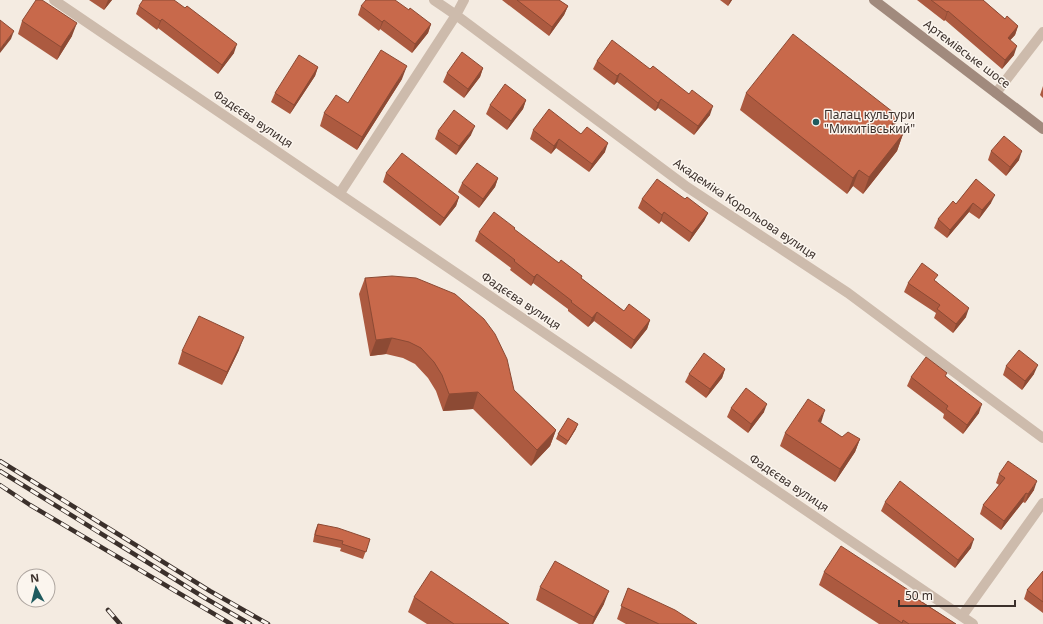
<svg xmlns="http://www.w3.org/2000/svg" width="1043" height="624" viewBox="0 0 1043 624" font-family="'Noto Sans',sans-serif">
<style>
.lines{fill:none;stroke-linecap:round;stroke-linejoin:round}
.street{stroke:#cdbbac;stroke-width:10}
.secondary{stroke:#a18a7d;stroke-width:10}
.rail-casing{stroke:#3b302b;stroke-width:4.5}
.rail{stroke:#fbf5ee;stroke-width:3;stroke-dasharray:9;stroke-linecap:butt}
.wall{fill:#ac5a40}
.shaded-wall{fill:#8c4a34}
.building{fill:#c8694b;stroke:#8c4a34}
.poi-dot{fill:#1f5a5e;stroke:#fbf5ee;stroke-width:1.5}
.labels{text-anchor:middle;stroke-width:3;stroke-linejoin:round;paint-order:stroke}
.street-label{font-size:12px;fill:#3b302b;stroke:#fbf5ee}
.poi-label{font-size:12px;fill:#3b302b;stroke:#fbf5ee;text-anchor:start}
</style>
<rect width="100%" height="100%" fill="#f4ebe1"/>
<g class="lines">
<!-- street -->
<path class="street" d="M54,0L973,624
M434,0L456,15L687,187L848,293L1043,438
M996,93L1043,32
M340,193L456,15L464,0
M962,616L1043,503"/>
<!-- secondary -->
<path class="secondary" d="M874,0L1043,129"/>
<defs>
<path id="rail" d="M0,461L210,591L268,624
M0,471L205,598L250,624
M0,485L30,505L231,624
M108,610L120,624"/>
</defs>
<!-- rail casing -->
<use href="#rail" class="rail-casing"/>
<!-- rail -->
<use href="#rail" class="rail"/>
</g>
<!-- wall -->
<path class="wall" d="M89,0H112L104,10Z
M502,0H559L568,6L564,15L549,36Z
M720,0H732L728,6Z
M917,0H983L1005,19L1018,26L1015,35L1010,40L1014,55L1002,69L945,20L944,21Z
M139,6L185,8L234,53L218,74L158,28L157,30L136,14Z
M361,6L409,10L431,24L428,33L412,53L380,29L379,31L358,15Z
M22,21L72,36L57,60L18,34Z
M597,61L710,115L694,135L658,108L655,111L617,82L614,85L593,69Z
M318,67L315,76L290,114L271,102L275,93Z
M483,68L480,77L464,98L443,82L447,73Z
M402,79L357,150L320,126L324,113Z
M1043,86V98L1040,95Z
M746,93L898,116L894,127L903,134L897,151L863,194L853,186L847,194L740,110Z
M526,100L523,109L507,130L486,114L490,105Z
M533,130L605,152L589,172L556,148L551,154L530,139Z
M438,131L471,135L456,155L435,139Z
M991,151L1019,160L1006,176L988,160Z
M386,173L459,197L456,206L440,226L383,182Z
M498,178L495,187L479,208L458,192L462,183Z
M976,179L991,203L979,219L969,212L947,238L934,228L938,219L956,204Z
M642,199H685L708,213L704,221L689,242L661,221L659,224L638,208Z
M514,230L559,263L582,276L581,278L624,311L650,320L647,329L631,349L594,321L588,327L568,311V309L533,283L531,286L510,270L511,268L475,241L479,232Z
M365,278L514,390L556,430L550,446L531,466L473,409L443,411L436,391L428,378L415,364L403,358L386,354L370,356L359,294Z
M936,281L966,317L953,333L934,318L936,313L904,292L908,283Z
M239,350L222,385L178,364L182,351Z
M1006,366L1034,374L1022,390L1003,375Z
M725,369L722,378L706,398L685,382L689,374Z
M946,376L979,413L963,434L943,418L944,414L907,386L911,377Z
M731,408L764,412L748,433L727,417Z
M821,423L842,437L860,439L855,452L835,482L780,446L785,433Z
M576,429L566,445L556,439L558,434Z
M999,474L1034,490L1025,503L1023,502L1001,530L980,514L983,505L999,485L996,483Z
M885,502L971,548L955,568L881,511Z
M318,524L370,539L363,559L340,551L341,548L313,542L315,531Z
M1043,571V613L1024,599L1027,590Z
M824,572L919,597L918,599L956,624H879L819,585Z
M540,587L604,604L593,624H579L536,600Z
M628,588L697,624H626L617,619Z
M414,597L509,624H427L408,612Z"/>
<!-- shaded-wall -->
<path class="shaded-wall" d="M108,0H112L104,10Z
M730,0H732L728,6Z
M568,6L564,15L549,36L552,27Z
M948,11L945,20L944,21L947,12Z
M162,19L158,28L157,30L160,21Z
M384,20L380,29L379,31L382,22Z
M77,23L72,36L57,60L61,47Z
M431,24L428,33L412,53L415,44Z
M1018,26L1015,35L1004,47L1008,38Z
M14,31L11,39L0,53V49Z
M237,44L234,53L218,74L222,65Z
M1017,46L1014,55L1002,69L1005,60Z
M407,66L402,79L357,150L362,137Z
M318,67L315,76L290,114L294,105Z
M483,68L480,77L464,98L468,89Z
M620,73L617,82L614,85L617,76Z
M661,99L658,108L655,111L658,103Z
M526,100L523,109L507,130L511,121Z
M713,106L710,115L694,135L698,126Z
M898,116L892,133L891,125Z
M475,126L471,135L456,155L459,146Z
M903,134L897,151L863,194L869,177Z
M559,139L556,148L551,154L554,146Z
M608,143L605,152L589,172L592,164Z
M1022,151L1019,160L1006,176L1010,167Z
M859,170L853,186L847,194L853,178Z
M498,178L495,187L479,208L483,199Z
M995,195L991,203L979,219L982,210Z
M459,197L456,206L440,226L444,218Z
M973,203L969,212L947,238L950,230Z
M664,212L661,221L659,224L662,215Z
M708,213L704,221L689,242L692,233Z
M537,274L533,283L531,286L534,277Z
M969,308L966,317L953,333L956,324Z
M597,312L594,321L588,327L592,318Z
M650,320L647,329L631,349L634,340Z
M244,337L239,350L222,385L227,372Z
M392,338L386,354L370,356L376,340Z
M1038,365L1034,374L1022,390L1025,381Z
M725,369L722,378L706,398L710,389Z
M478,392L473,409L443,411L449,394Z
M767,404L764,412L748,433L751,424Z
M982,404L979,413L963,434L967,425Z
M825,410L821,423L818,421Z
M578,424L576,429L566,445L568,441Z
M556,430L550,446L531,466L537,450Z
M860,439L855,452L835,482L840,469Z
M1037,481L1034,490L1025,503L1028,494Z
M1026,493L1023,502L1001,530L1004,521Z
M974,539L971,548L955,568L958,560Z
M609,591L604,604L593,624H592L594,617Z"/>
<!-- building -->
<path class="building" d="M36,0H42L77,23L61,47L22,21Z
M143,0H174L185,8L187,6L237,44L222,65L162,19L160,21L139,6Z
M366,0H395L409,10L410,8L431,24L415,44L384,20L382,22L361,6Z
M517,0H559L568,6L552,27Z
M931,0H983L1005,19L1007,16L1018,26L1008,38L1017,46L1005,60L948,11L947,12Z
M0,20L14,31L0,49Z
M793,34L898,116L891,125L903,134L869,177L859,170L853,178L746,93Z
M612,40L650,69L653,66L689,94L692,90L713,106L698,126L661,99L658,103L620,73L617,76L597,61Z
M381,50L407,66L362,137L324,113L336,95L348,103Z
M462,52L483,68L468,89L447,73Z
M299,55L318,67L294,105L275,93Z
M505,84L526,100L511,121L490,105Z
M549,109L581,134L587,127L608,143L592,164L559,139L554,146L533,130Z
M454,110L475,126L459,146L438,131Z
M1004,136L1022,151L1010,167L991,151Z
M402,153L459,197L444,218L386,173Z
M477,163L498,178L483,199L462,183Z
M657,179L685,199L687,197L708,213L692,233L664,212L662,215L642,199Z
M976,179L995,195L982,210L973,203L950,230L938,219L953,201L956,204Z
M494,212L515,228L514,229L559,263L561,260L582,276L581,278L624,311L629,304L650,320L634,340L597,312L592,318L571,302L572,301L537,274L534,277L514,261L515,260L479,232Z
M922,263L938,275L934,280L969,308L956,324L937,309L940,305L908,283Z
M392,276L416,278L455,294L484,319L495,334L507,359L514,390L556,430L537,450L478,392L449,394L442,375L434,362L421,348L409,342L392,338L376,340L365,278Z
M199,316L244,337L227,372L182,351Z
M1019,350L1038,365L1025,381L1006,366Z
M704,353L725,369L710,389L689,374Z
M926,357L947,373L945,376L982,404L967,425L946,409L948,406L911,377Z
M746,388L767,404L751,424L731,408Z
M808,399L825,410L818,421L842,437L848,432L860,439L840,469L785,433Z
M568,418L578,424L568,441L558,434Z
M1008,461L1037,481L1028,494L1026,493L1004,521L983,505L1005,478L999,474Z
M900,481L974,539L958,560L885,502Z
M318,524L338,528L370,539L366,552L342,544L343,541L315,535Z
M841,546L919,597L917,599L956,624H909L903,620L902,623L824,572Z
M555,561L609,591L594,617L540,587Z
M431,571L509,624H454L414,597Z
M1043,571V602L1027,590Z
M628,588L675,610L697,624H659L621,606Z"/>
<!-- markers -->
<circle class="poi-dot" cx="816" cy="122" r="4"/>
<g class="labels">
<!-- street labels -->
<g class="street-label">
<text transform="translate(967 54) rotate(37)" y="4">Артемівське шосе</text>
<text transform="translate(253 119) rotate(34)" y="4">Фадєєва вулиця</text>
<text transform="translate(745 209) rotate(34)" y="4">Академіка Корольова вулиця</text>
<text transform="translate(521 301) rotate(34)" y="4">Фадєєва вулиця</text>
<text transform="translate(789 483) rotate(34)" y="4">Фадєєва вулиця</text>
</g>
<!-- poi labels -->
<g class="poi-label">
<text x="824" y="119">Палац культури<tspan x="824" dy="14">"Микитівський"</tspan></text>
</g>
</g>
<!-- north arrow -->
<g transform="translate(36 588) rotate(353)"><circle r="19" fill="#fbf5ee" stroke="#aea6a0"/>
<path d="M0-3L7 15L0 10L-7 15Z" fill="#1f5a5e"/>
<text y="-6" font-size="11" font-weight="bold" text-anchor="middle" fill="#3b302b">N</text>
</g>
<!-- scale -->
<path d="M899 600v6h116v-6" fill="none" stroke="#3b302b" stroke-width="2"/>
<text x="905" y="600" font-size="12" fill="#3b302b" stroke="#fbf5ee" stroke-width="3" paint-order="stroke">50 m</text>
</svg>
